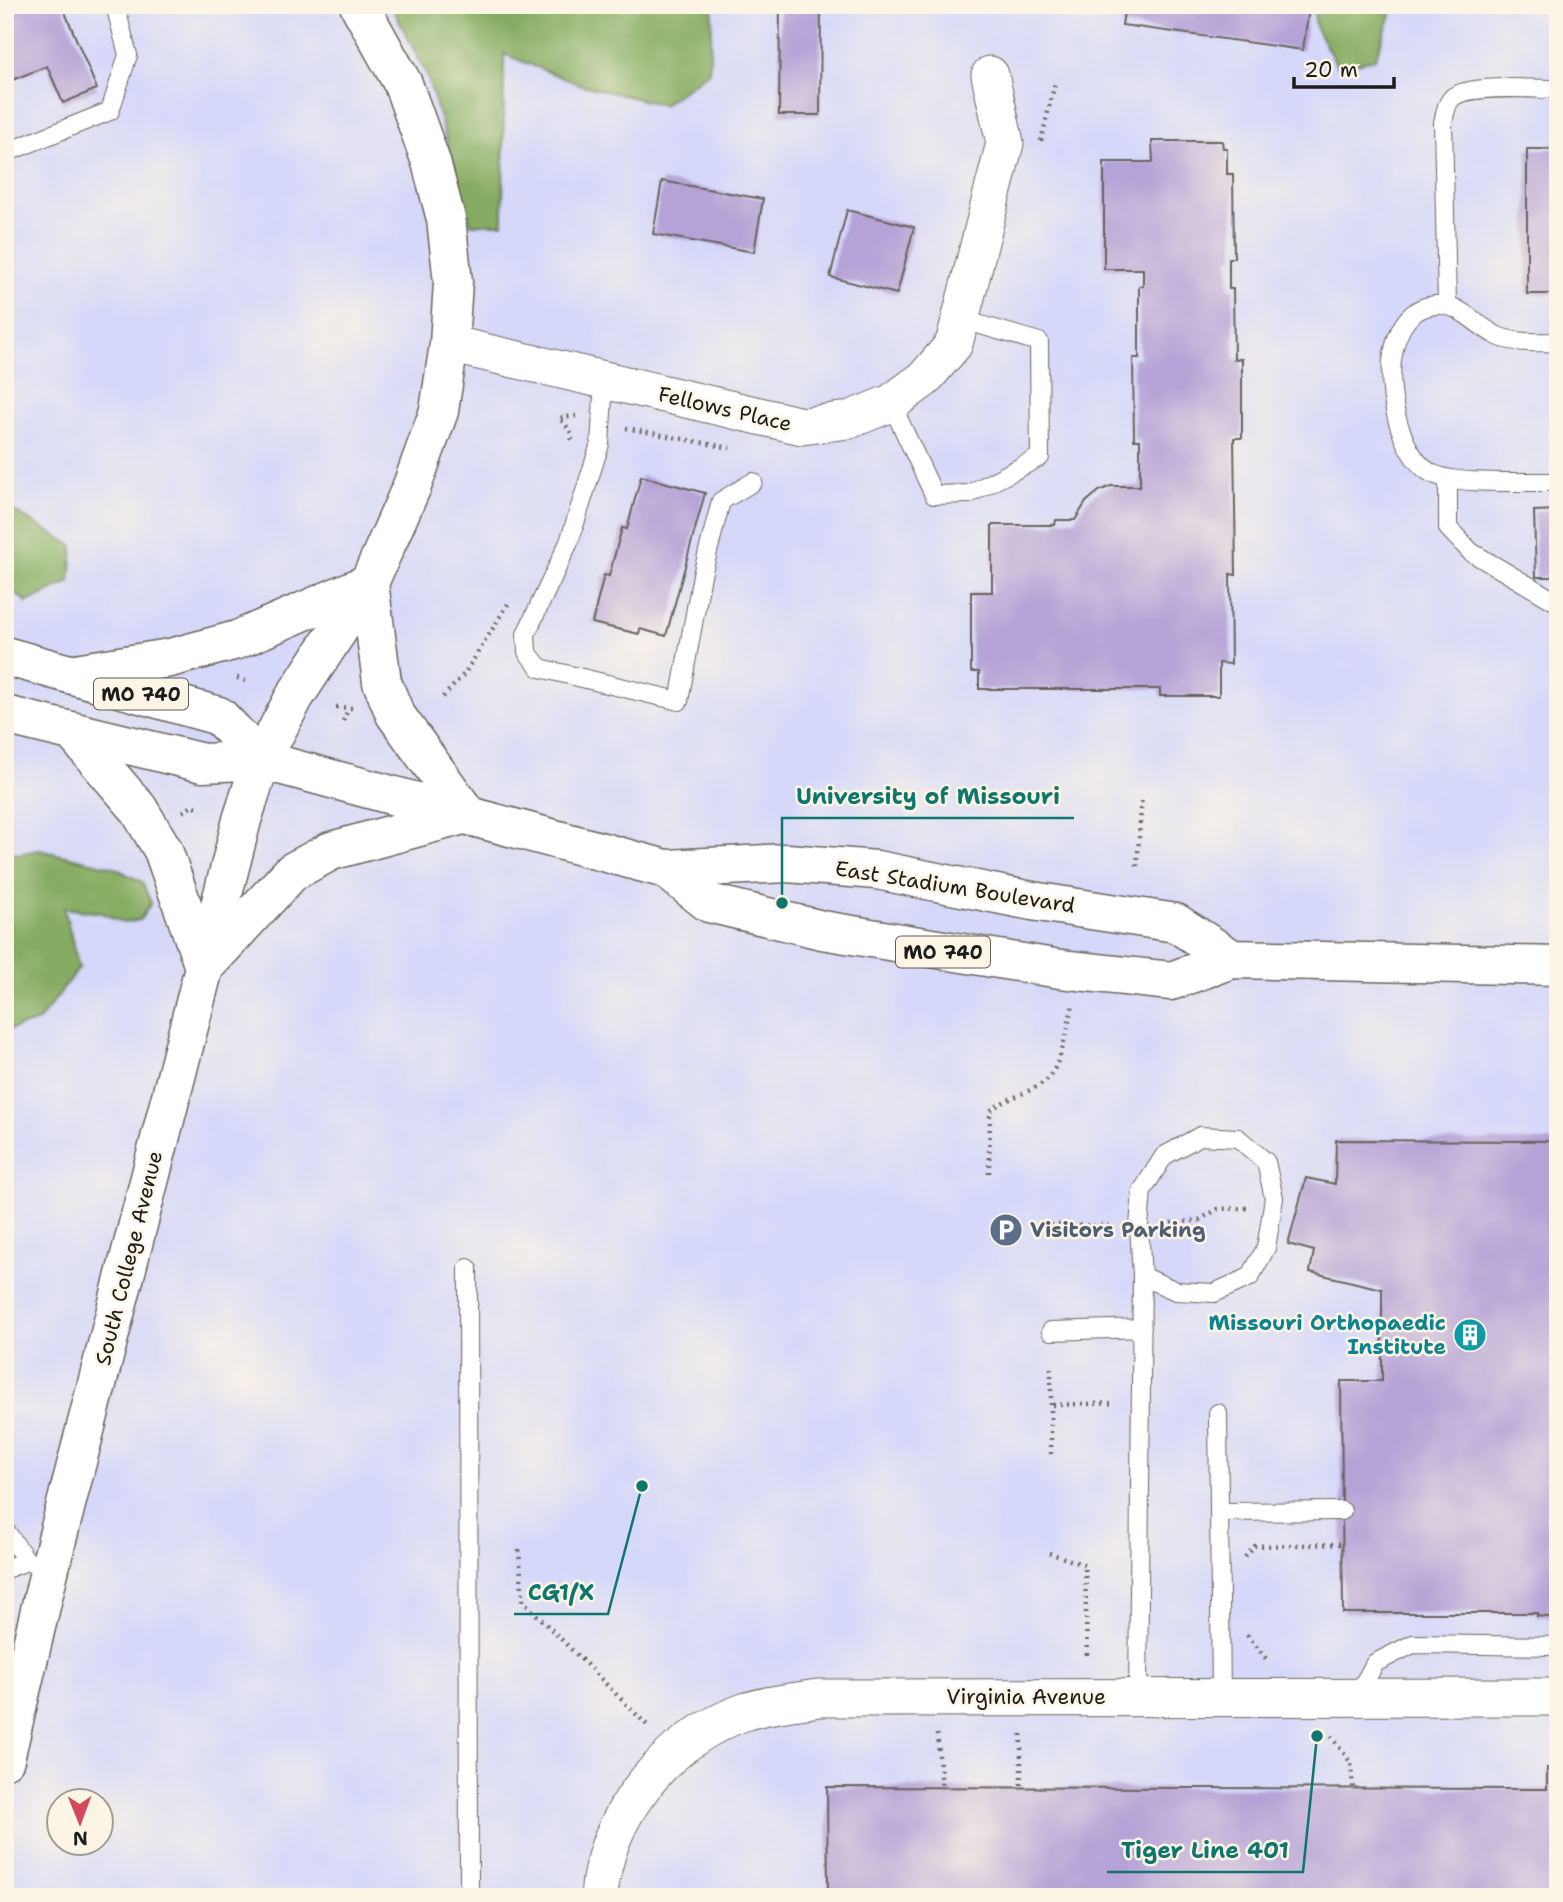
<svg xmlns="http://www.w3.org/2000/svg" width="1563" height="1902" viewBox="0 0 1563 1902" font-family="'Shantell Sans',sans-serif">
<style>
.built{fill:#d5d8f9;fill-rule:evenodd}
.forest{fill:#85ac62;stroke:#50643f;stroke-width:2}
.building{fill:#b5a2d7}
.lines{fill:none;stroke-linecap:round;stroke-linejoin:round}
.service-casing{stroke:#68645c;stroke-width:20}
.minor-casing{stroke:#68645c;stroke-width:39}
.tertiary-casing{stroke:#68645c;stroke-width:41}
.secondary-casing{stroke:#68645c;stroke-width:41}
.primary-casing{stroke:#68645c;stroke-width:41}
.path{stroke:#68645c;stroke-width:4.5;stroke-dasharray:2 5;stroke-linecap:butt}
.service{stroke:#fff;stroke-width:18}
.minor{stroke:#fff;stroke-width:37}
.tertiary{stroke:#fff;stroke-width:38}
.secondary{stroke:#fff;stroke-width:38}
.primary{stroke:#fff;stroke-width:38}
.labels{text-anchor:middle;stroke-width:5;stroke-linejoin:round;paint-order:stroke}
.shield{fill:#fcf5e5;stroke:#5f5d58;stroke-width:2}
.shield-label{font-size:19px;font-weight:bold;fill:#1c1c1c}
.street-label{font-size:21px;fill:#1c1c1c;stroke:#fcf5e5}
.service-label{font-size:21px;font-weight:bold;fill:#4e5e75;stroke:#fcf5e5;text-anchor:start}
.culture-label{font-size:21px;font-weight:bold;fill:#0d838f;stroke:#fcf5e5;text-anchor:end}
.leader{fill:none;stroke:#0f766e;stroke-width:2.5}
.callout-dot{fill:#0f766e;stroke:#fcf5e5;stroke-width:2.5}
.callout-label{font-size:23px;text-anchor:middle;font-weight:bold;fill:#0f766e;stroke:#fcf5e5;stroke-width:5;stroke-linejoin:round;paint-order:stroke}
</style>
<rect width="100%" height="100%" fill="#fcf5e5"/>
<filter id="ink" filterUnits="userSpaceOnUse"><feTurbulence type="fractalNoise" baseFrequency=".0143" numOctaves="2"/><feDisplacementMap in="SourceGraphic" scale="14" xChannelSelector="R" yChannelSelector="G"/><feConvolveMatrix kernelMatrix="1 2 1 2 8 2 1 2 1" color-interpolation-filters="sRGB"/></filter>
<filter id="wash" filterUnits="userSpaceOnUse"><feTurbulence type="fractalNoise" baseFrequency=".00686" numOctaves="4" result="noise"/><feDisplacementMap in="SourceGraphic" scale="28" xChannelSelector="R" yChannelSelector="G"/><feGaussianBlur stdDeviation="1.57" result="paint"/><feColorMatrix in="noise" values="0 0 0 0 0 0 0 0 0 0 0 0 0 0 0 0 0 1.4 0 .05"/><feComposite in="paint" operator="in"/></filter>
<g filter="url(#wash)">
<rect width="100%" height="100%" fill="#f6ebd3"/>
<!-- built -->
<path class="built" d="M5,5H1558V1897H5ZM60,1800H102V1842H60Z"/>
<!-- forest -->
<path class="forest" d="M391,5H713L709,72L663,105L581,85L504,54L503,224H471L427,75Z
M1313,5H1390L1391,15L1375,59L1338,67L1316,28Z
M5,506L73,546L70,582L27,602L5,586Z
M39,850L113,867L142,882L151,903L140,920L124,923L102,913L64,908L79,968L39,1021L5,1031V851L17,854Z"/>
<g id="blocks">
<!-- building -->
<path class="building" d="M5,5H62L97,89L63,103L47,66L5,83Z
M780,5H821L820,115H779Z
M1125,5H1282L1309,9L1303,50L1122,25Z
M1152,141H1222L1223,148H1227V174H1233L1234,258H1229V289H1233L1234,359H1242V438H1234L1236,575L1230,574L1231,664L1219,663V696H1160V689H979V672H971V592H992V525H1055L1056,520H1075L1086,502L1099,491L1111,486H1140V440H1134L1133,358H1139V286H1143V269H1104V162H1153Z
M1527,149H1558V294H1527Z
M662,181L763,199L754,252L653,234Z
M847,210L914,227L897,294L830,277Z
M641,476L705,493L666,636L640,629L639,634L592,623L604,575L609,576L622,528L627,529Z
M1558,510V577H1536L1534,511Z
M1336,1140L1558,1141V1618L1537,1616V1613H1343L1341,1381H1382V1289L1310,1272L1314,1251L1288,1244L1306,1178L1335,1184Z
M1547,1768H1558V1897H828L827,1787L1547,1789Z"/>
</g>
</g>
<g filter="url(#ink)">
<use href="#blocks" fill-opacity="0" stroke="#68645c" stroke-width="2"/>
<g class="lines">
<defs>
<path id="service" d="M5,153L110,111L128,55L115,5
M1447,305L1443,123C1445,114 1446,103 1453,97C1470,84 1535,89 1558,89
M1558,342C1538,342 1518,344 1500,337C1477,328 1461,302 1435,305C1369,312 1386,448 1431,473C1456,486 1527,481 1558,482
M604,381L600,444L569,542L526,634L527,652L540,668L679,701L702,575L721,501L753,482
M891,403L934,495L969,494L1040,457L1039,342L960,319
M1448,479V528L1471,552L1558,603
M468,1268L469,1897
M1051,1331L1142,1328
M1218,1413L1221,1696
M1219,1512L1342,1511
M5,1530L27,1561L50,1568
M5,1569L27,1561
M1357,1696L1375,1663L1413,1644L1558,1646
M1138,1697L1142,1276L1139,1226L1142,1191L1164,1156L1200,1136L1238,1138L1266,1162L1274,1198L1266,1248L1250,1277L1214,1293L1176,1291L1142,1276"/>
<path id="minor" d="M449,344L802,426L849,420L891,403L924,379L954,344L1005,143L990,75
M599,1897C605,1814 666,1740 744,1712C767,1704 795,1702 818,1698L1558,1697"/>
<path id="tertiary" d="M261,760L295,696L369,583L412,486L439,411L449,344L453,282L446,219L431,162L403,84L359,5"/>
<path id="secondary" d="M5,1759L52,1559L242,820L261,760"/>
<path id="primary" d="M5,656L219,716L261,760
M69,674L170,658L237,640L369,583L382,682L395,714L467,814L331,851L292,872L204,967L163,850L138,808L72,731
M5,715L203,763L261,760L666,869L787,863L877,870L1032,901L1176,923L1232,959
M666,869L709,903L822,930L1060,969L1171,981L1232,959L1558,966"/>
</defs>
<!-- service casing -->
<use href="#service" class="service-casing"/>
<!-- minor casing -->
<use href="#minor" class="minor-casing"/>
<!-- tertiary casing -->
<use href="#tertiary" class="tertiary-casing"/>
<!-- secondary casing -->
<use href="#secondary" class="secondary-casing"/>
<!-- primary casing -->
<use href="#primary" class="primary-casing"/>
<!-- path -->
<path class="path" d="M1041,141L1055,83
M626,428L730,448
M572,440L570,430L559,418L576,416
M237,678L250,682
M443,697L465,673L508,604
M336,707L354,708
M343,721L348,710
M183,812L192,806L199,807
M1137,866L1142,796
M989,1173L990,1111C1007,1097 1026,1095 1044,1082C1062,1068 1067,1026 1073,1005
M1164,1224L1199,1220L1218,1209L1247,1208
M1051,1225L1113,1226
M1053,1405L1116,1403
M1051,1454V1363
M519,1550L523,1601L648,1726
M1049,1553L1085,1565L1087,1659
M1245,1557L1255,1546L1342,1544
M1247,1635L1268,1661
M937,1734L942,1787
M1021,1734V1787
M1331,1736L1351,1763L1353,1787"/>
<!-- service -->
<use href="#service" class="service"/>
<!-- minor -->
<use href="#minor" class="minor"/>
<!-- tertiary -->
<use href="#tertiary" class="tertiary"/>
<!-- secondary -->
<use href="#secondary" class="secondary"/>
<!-- primary -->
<use href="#primary" class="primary"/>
</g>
</g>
<!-- icons -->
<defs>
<symbol id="parking-disc" viewBox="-11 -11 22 22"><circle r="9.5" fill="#5c6f8a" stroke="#fcf5e5"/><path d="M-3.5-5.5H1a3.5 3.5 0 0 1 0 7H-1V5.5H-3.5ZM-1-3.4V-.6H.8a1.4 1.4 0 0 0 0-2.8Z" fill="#fff"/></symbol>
<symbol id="building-disc" viewBox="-11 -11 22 22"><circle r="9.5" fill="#0f9aa8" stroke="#fcf5e5"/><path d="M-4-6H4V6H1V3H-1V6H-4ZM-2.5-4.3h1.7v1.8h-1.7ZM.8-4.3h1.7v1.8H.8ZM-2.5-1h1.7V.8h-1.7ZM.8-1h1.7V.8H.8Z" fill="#fff"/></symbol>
</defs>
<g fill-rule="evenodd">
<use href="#parking-disc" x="987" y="1211" width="38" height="38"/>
<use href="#building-disc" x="1451" y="1316" width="38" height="38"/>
</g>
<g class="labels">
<!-- shield labels -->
<g class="shield">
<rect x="94" y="678.5" width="94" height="31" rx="5"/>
<rect x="896" y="936.5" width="94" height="31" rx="5"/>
</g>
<g class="shield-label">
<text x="141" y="701">MO 740</text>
<text x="943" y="959">MO 740</text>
</g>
<!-- street labels -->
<g class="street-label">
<text transform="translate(725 409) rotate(13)" y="7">Fellows Place</text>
<text transform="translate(955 887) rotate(9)" y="7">East Stadium Boulevard</text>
<text transform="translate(129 1258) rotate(-76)" y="7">South College Avenue</text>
<text x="1026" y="1704">Virginia Avenue</text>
</g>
<!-- service labels -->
<g class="service-label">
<text x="1030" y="1237">Visitors Parking</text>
</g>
<!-- culture labels -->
<g class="culture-label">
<text x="1446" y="1330">Missouri Orthopaedic<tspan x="1446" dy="24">Institute</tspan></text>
</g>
</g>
<!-- callouts -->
<path class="leader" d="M782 903L782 818H1074M642 1486L608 1614H514M1317 1736L1303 1872H1107"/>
<g class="callout-dot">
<circle cx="782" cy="903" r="7"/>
<circle cx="642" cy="1486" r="7"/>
<circle cx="1317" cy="1736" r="7"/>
</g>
<g class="callout-label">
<text x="928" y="804">University of Missouri</text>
<text x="561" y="1600">CG1/X</text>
<text x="1205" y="1858">Tiger Line 401</text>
</g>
<!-- margin -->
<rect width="1563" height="1902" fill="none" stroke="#fcf5e5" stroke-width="28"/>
<!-- north arrow -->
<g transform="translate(80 1822) rotate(179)"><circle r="33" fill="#fcf5e5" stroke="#a29e95" stroke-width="2"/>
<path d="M0-5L12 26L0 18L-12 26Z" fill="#d1495b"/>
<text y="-10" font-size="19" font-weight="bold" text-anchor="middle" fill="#1c1c1c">N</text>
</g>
<!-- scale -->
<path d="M1294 77v10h100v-10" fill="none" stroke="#1c1c1c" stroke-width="3.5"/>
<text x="1304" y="77" font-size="21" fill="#1c1c1c" stroke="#fcf5e5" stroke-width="5" paint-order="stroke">20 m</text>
</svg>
